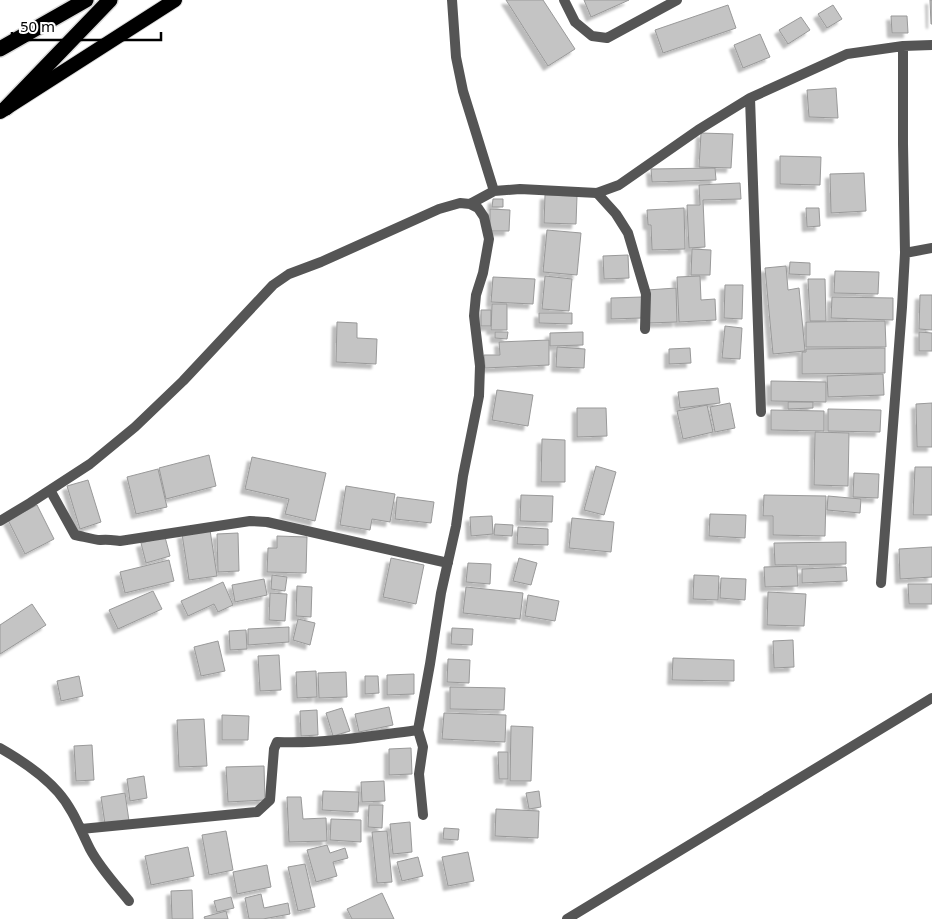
<svg xmlns="http://www.w3.org/2000/svg" width="932" height="919" viewBox="0 0 932 919" font-family="'Noto Sans',sans-serif">
<style>
.building{fill:#c4c4c4;stroke:#999;filter:url(#shadow)}
.lines{fill:none;stroke-linecap:round;stroke-linejoin:round}
.trunk-casing{stroke:#dbdbdb;stroke-width:16}
.motorway-casing{stroke:#dbdbdb;stroke-width:18}
.service{stroke:#555;stroke-width:10}
.minor{stroke:#555;stroke-width:10}
.trunk{stroke:#000;stroke-width:14}
.motorway{stroke:#000;stroke-width:15}
</style>
<defs>
<filter id="shadow"><feDropShadow dx="-4.5" dy="4.5" stdDeviation="1" flood-color="#0004"/></filter>
</defs>
<rect width="100%" height="100%" fill="#fff"/>
<!-- building -->
<path class="building" d="M506,0H543L575,49L548,66Z
M584,0H629L591,17Z
M930,0H932V24H931Z
M728,5L736,28L663,53L655,30Z
M833,5L842,19L827,28L818,14Z
M891,16H907L908,33H892Z
M801,17L810,30L788,44L779,30Z
M760,34L770,57L743,68L734,45Z
M836,88L838,118L809,117L807,90Z
M701,133L733,134L731,168L699,167Z
M780,156L821,157L820,185L780,184Z
M715,168L716,180L652,182L651,169Z
M864,173L866,211L831,213L830,174Z
M740,183L741,199L703,200L705,247L689,248L687,205H700L699,185Z
M545,195L577,196L576,224L544,223Z
M493,199H503V207H492Z
M684,208L685,249L652,250L651,225H648L647,210Z
M806,208H819L820,226L807,227Z
M490,209L510,210L509,231H490Z
M547,230L581,233L577,275L543,272Z
M692,249L711,250L710,275H691Z
M628,255L629,278L604,279L603,256Z
M790,262L810,263V275L789,274Z
M786,266L788,290L799,288L805,351L773,354L765,268Z
M835,271L879,272L878,294L834,293Z
M545,276L572,279L569,311L542,309Z
M700,276L701,300L715,299L716,320L679,322L677,277Z
M493,277L535,279L533,304L491,302Z
M808,279H825L826,321H810Z
M725,285H743L742,319L724,318Z
M676,288L677,322L648,323L647,290Z
M920,295H932V330L919,329Z
M642,297V318L611,319V298Z
M832,297L893,298V320L831,318Z
M492,304H507V330H491Z
M481,310H491V326H481Z
M539,313H572V324L539,323Z
M885,321L886,347H806V322Z
M337,322L357,323V338L377,339L376,364L336,362Z
M725,326L742,328L740,359L722,358Z
M495,332H508L507,339L495,338Z
M583,332V345L550,346V333Z
M919,332L932,333V351H919Z
M549,340V365L485,368L484,355H500L499,342Z
M557,347L585,349L584,368L556,367Z
M690,348L691,363L669,364V349Z
M885,348V373L802,374V352H806V349Z
M883,374L884,395L828,397L827,376Z
M771,381L826,382V402L771,401Z
M718,388L720,403L680,408L678,392Z
M497,390L533,395L528,426L492,420Z
M788,402H813V408L788,409Z
M730,403L735,428L715,432L710,407Z
M932,403V447H917L916,404Z
M707,405L713,432L683,439L677,411Z
M577,408H606L607,436L577,437Z
M828,409L881,410L880,432L828,431Z
M771,410L824,411V431L771,430Z
M815,432L849,433L848,486L814,485Z
M542,439L565,440V482H541Z
M209,455L216,486L166,499L159,468Z
M252,457L326,473L315,521L285,514L289,499L245,489Z
M596,466L616,472L604,515L584,510Z
M915,467H932V515H913Z
M158,469L167,507L136,514L127,477Z
M854,473L879,474L878,498L853,497Z
M88,480L101,522L80,529L67,486Z
M346,486L395,494L390,522L372,519L370,530L340,525Z
M521,495L553,496L552,522L520,521Z
M764,495L826,496L825,536L773,535V516H763Z
M828,496L861,499L860,513L827,510Z
M397,497L434,502L431,523L395,519Z
M37,505L54,539L25,554L8,520Z
M710,514L746,515L745,538L709,536Z
M492,516L493,534L471,536L470,517Z
M572,518L614,522L611,552L569,548Z
M495,524L513,525L512,536L494,535Z
M518,527L548,529V545L517,544Z
M210,530L217,576L189,580L182,534Z
M238,533L239,571L218,572L217,534Z
M277,536L307,537L306,573L267,572L268,548H277Z
M165,537L170,556L146,563L141,543Z
M846,542V564L775,565L774,543Z
M932,547V577L900,579L899,549Z
M391,558L424,565L416,604L383,597Z
M519,558L537,563L531,585L513,581Z
M169,560L174,581L125,593L120,572Z
M468,563L491,564L490,584L466,582Z
M797,566L798,586L765,587L764,567Z
M846,567L847,581L802,583V569Z
M272,575L287,577L285,591L271,589Z
M694,575L719,576L718,600L693,599Z
M721,578L746,579L745,600L720,598Z
M264,579L267,595L235,602L232,585Z
M223,582L233,605L218,612L214,604L188,616L181,601Z
M908,584H932V604H909Z
M297,586L312,587L311,617L296,616Z
M466,587L523,593L520,619L463,613Z
M153,591L162,609L118,629L109,610Z
M768,592L806,594L804,626L767,625Z
M270,593L287,594L285,621L269,620Z
M528,595L559,601L555,621L525,616Z
M32,604L46,625L0,654V625Z
M298,619L315,623L310,645L293,640Z
M289,627V642L248,645V629Z
M452,628L473,629L472,645L451,644Z
M246,630L247,649L230,650L229,631Z
M793,640L794,667L774,668L773,641Z
M218,641L225,671L201,676L194,647Z
M279,655L281,690L260,691L258,656Z
M673,658L734,660V681L672,680Z
M448,659L470,660L469,683L447,682Z
M316,671L317,697L297,698L296,672Z
M346,672L347,697L319,698L318,673Z
M414,674V694L387,695V675Z
M79,676L83,696L61,701L57,681Z
M365,676H378L379,693L365,694Z
M450,687L505,688L504,710L450,709Z
M389,707L393,725L359,732L355,714Z
M342,708L350,731L333,736L326,713Z
M317,710L318,735L301,736L300,711Z
M444,713L506,715L505,742L442,739Z
M222,715L249,716L248,740H222Z
M204,719L207,766L179,767L177,720Z
M511,726L533,727L531,781H510Z
M92,745L94,780L76,781L74,746Z
M411,748L412,774L389,775V749Z
M498,752H508V779H499Z
M264,766L265,800L228,802L226,767Z
M144,776L147,798L130,801L127,779Z
M384,781L385,801L362,802L361,782Z
M323,791L359,792L358,812L322,810Z
M539,791L541,807L529,809L526,793Z
M125,793L129,821L105,824L101,797Z
M287,797H301L303,819L326,818L327,841L289,842Z
M369,805H383L382,828L368,827Z
M496,809L539,811L538,838L495,836Z
M331,819L361,820V842L330,840Z
M410,822L412,852L393,854L390,824Z
M444,828L459,829L458,840L443,839Z
M226,831L233,870L209,875L202,835Z
M387,831L392,882L377,883L372,832Z
M327,845L330,853L345,848L348,858L333,862L337,876L316,882L307,850Z
M188,847L194,876L151,885L145,856Z
M468,852L474,881L448,886L442,857Z
M418,857L423,876L402,881L397,862Z
M305,864L315,907L298,911L288,867Z
M267,865L271,887L237,894L233,872Z
M192,890L193,919H172L171,891Z
M382,893L394,919H352L347,909Z
M261,894L264,908L288,903L290,914L263,919H249L245,898Z
M231,897L234,908L217,912L214,901Z
M226,911L228,919H205L204,917Z"/>
<g class="lines">
<defs>
<path id="trunk" d="M0,112L175,0"/>
<path id="motorway" d="M0,49L86,0
M6,108L110,0"/>
</defs>
<!-- trunk casing -->
<use href="#trunk" class="trunk-casing"/>
<!-- motorway casing -->
<use href="#motorway" class="motorway-casing"/>
<!-- service -->
<path class="service" d="M564,0L575,22L592,36L607,38L677,0
M597,193L616,214L628,233L646,294L645,329"/>
<!-- minor -->
<path class="minor" d="M452,0L456,57L463,91L494,191
M750,98L761,412
M470,204L494,191L520,189L597,193L619,185L698,130L750,98L847,54L903,46L932,45
M905,253L932,248
M50,490L75,535C81,536 95,540 100,540C108,539 112,540 120,541L250,521L267,522L448,563
M0,521L30,503L90,464L135,427L183,381L273,285L289,274L321,262L439,209L460,203L470,204L478,208L484,217L489,239L483,273L476,295L474,316L480,366L479,396L463,476L456,526L441,593L430,664L418,730L423,747L419,774L423,815
M881,583L902,307L905,253L903,144V46
M0,748C21,760 42,774 58,792C73,809 80,829 90,849C100,868 116,885 129,901
M81,829L257,812L270,800L274,749L277,742C324,744 372,736 418,730
M567,919L932,698"/>
<!-- trunk -->
<use href="#trunk" class="trunk"/>
<!-- motorway -->
<use href="#motorway" class="motorway"/>
</g>
<!-- scale -->
<path d="M12 32v8h149v-8" fill="none" stroke="#000000" stroke-width="2.5"/>
<text x="20" y="32" font-size="15" fill="#000000" stroke="#ffffff" stroke-width="4" paint-order="stroke">50 m</text>
</svg>
